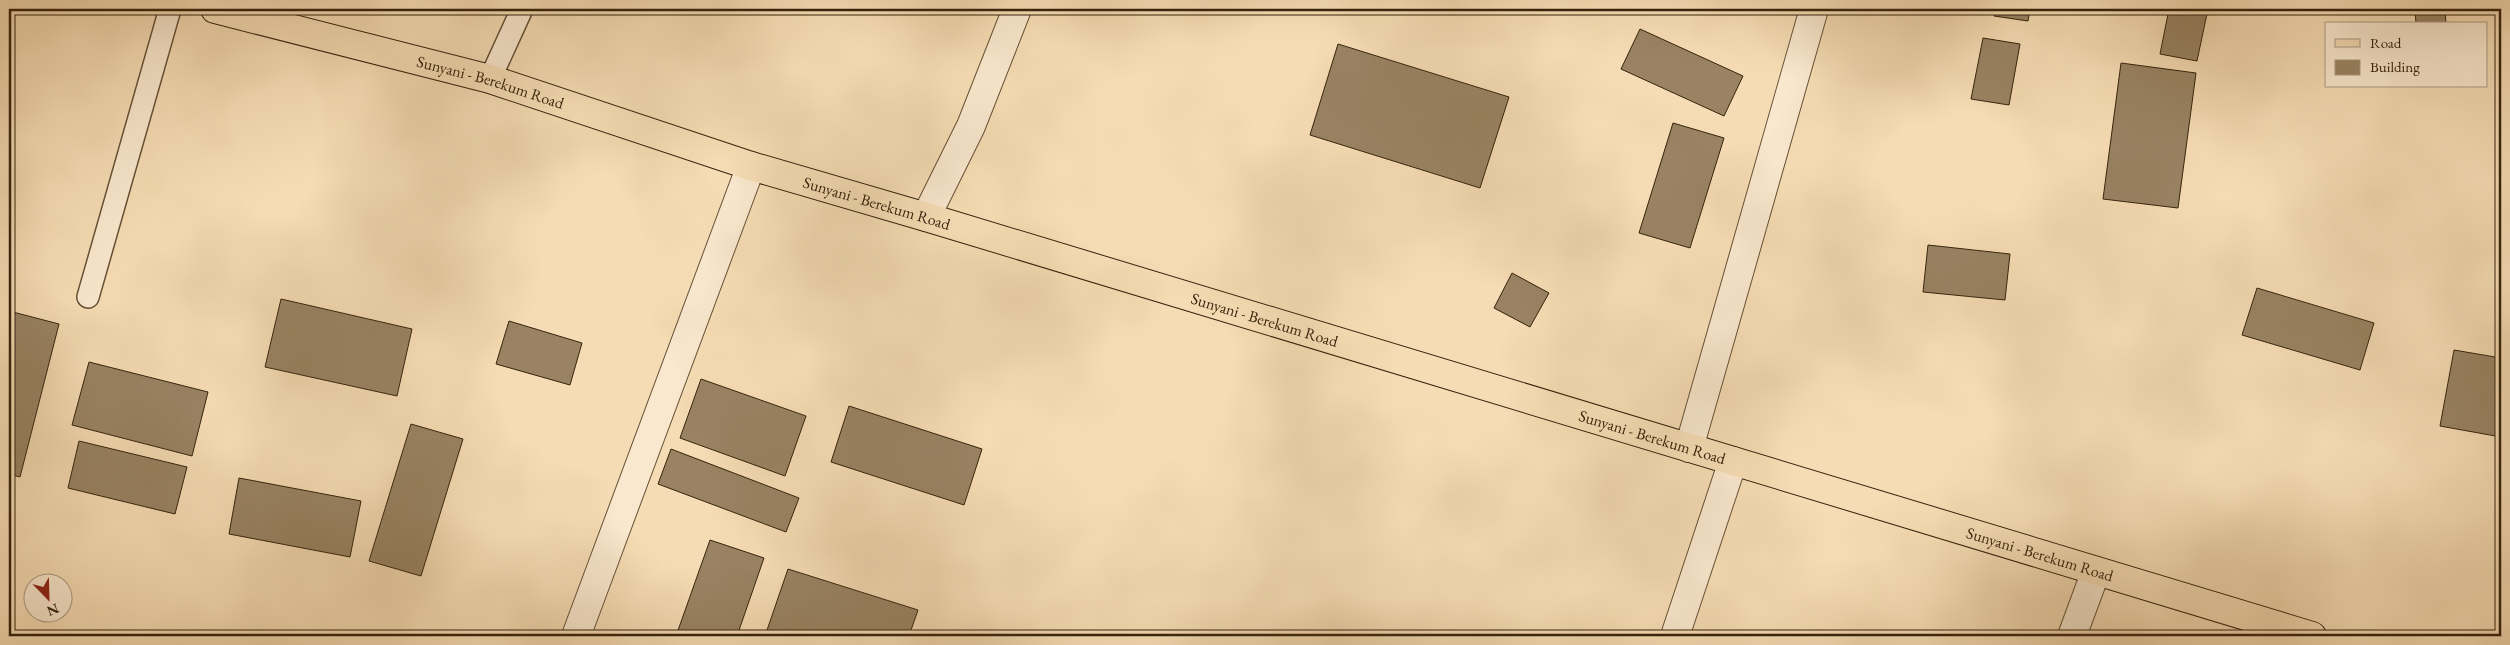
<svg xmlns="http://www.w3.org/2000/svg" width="2510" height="645" viewBox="0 0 2510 645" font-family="'EB Garamond',serif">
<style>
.building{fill:#998363;stroke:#35230c}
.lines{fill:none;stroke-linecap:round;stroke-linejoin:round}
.lane-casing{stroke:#655136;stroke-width:24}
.street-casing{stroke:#655136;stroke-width:30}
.primary-casing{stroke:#35230c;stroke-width:30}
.lane{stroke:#f9e8ce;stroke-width:21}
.street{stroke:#f9e8ce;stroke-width:28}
.primary{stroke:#f6dcb4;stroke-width:28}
.labels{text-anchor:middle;stroke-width:4;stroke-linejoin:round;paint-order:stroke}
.street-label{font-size:16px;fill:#35230c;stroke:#f9e8ce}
</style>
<rect width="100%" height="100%" fill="#f6dcb4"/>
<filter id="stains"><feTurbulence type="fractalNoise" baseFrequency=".004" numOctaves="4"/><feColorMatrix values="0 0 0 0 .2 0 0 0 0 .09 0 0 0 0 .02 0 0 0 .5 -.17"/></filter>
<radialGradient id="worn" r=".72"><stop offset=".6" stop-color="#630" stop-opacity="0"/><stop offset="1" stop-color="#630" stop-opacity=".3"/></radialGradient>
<!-- building -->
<path class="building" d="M1995,9H2030L2028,21L1994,16Z
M2169,9H2208L2197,61L2160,54Z
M2415,9H2445L2446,24H2416Z
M1640,29L1743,76L1724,116L1621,69Z
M1983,38L2020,44L2009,105L1971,99Z
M1338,44L1509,97L1480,188L1310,135Z
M2121,63L2196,73L2178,208L2103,199Z
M1673,123L1724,138L1690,248L1639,233Z
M1928,245L2010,254L2005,300L1923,292Z
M1512,273L1549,293L1530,327L1494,308Z
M2257,288L2374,323L2360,370L2242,335Z
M281,299L412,329L397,396L265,367Z
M9,311L59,324L20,477L9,474Z
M509,321L582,343L570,385L496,364Z
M2454,350L2501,358V437L2440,426Z
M89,362L208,392L192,456L72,425Z
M701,379L806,416L785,476L680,438Z
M849,406L982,449L964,505L831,462Z
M411,424L463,439L421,576L369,561Z
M79,441L187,467L175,514L68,488Z
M671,449L799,498L786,532L658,484Z
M239,478L361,501L350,557L229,534Z
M710,540L764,558L737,636H676Z
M788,569L918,610L909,636H765Z"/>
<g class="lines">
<defs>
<path id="lane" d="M490,79L522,9
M88,297L170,9"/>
<path id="street" d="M926,217L971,126L1017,9
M1689,448L1814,9
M576,636L751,166
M1675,636L1733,461
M2072,636L2096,571"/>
<g id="primary">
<path id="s1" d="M215,9L490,79L751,166L926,217L2312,636"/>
</g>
</defs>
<!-- lane casing -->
<use href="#lane" class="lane-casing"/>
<!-- street casing -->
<use href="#street" class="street-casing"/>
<!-- primary casing -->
<use href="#primary" class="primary-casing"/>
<!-- lane -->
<use href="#lane" class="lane"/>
<!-- street -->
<use href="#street" class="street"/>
<!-- primary -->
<use href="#primary" class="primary"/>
</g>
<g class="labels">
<!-- street labels -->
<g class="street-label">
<text dy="6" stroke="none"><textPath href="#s1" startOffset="285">Sunyani - Berekum Road</textPath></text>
<text dy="6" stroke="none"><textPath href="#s1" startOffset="690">Sunyani - Berekum Road</textPath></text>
<text dy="6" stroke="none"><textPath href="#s1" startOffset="1095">Sunyani - Berekum Road</textPath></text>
<text dy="6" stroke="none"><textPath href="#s1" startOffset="1500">Sunyani - Berekum Road</textPath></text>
<text dy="6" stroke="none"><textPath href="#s1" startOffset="1905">Sunyani - Berekum Road</textPath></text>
</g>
</g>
<!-- margin -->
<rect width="2510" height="645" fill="none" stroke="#f6dcb4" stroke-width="30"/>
<rect x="10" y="10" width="2490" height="625" fill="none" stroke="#35230c" stroke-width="2.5"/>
<rect x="15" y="15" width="2480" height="615" fill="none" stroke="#35230c"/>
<!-- legend -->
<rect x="2325" y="22" width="162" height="65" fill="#f9e8ce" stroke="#ab9980"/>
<rect x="2335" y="39" width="25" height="8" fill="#f6dcb4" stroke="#ab9980"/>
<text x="2370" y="48" font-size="15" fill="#35230c">Road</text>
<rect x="2335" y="60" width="25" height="15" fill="#998363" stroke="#ab9980"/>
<text x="2370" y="72" font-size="15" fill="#35230c">Building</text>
<!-- north arrow -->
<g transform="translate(48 598) rotate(157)"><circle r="24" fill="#f9e8ce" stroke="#ab9980"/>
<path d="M0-4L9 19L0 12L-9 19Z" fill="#8f2418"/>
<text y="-8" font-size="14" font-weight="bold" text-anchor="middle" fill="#35230c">N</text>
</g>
<rect width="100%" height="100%" filter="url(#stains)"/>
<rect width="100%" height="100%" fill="url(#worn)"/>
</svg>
